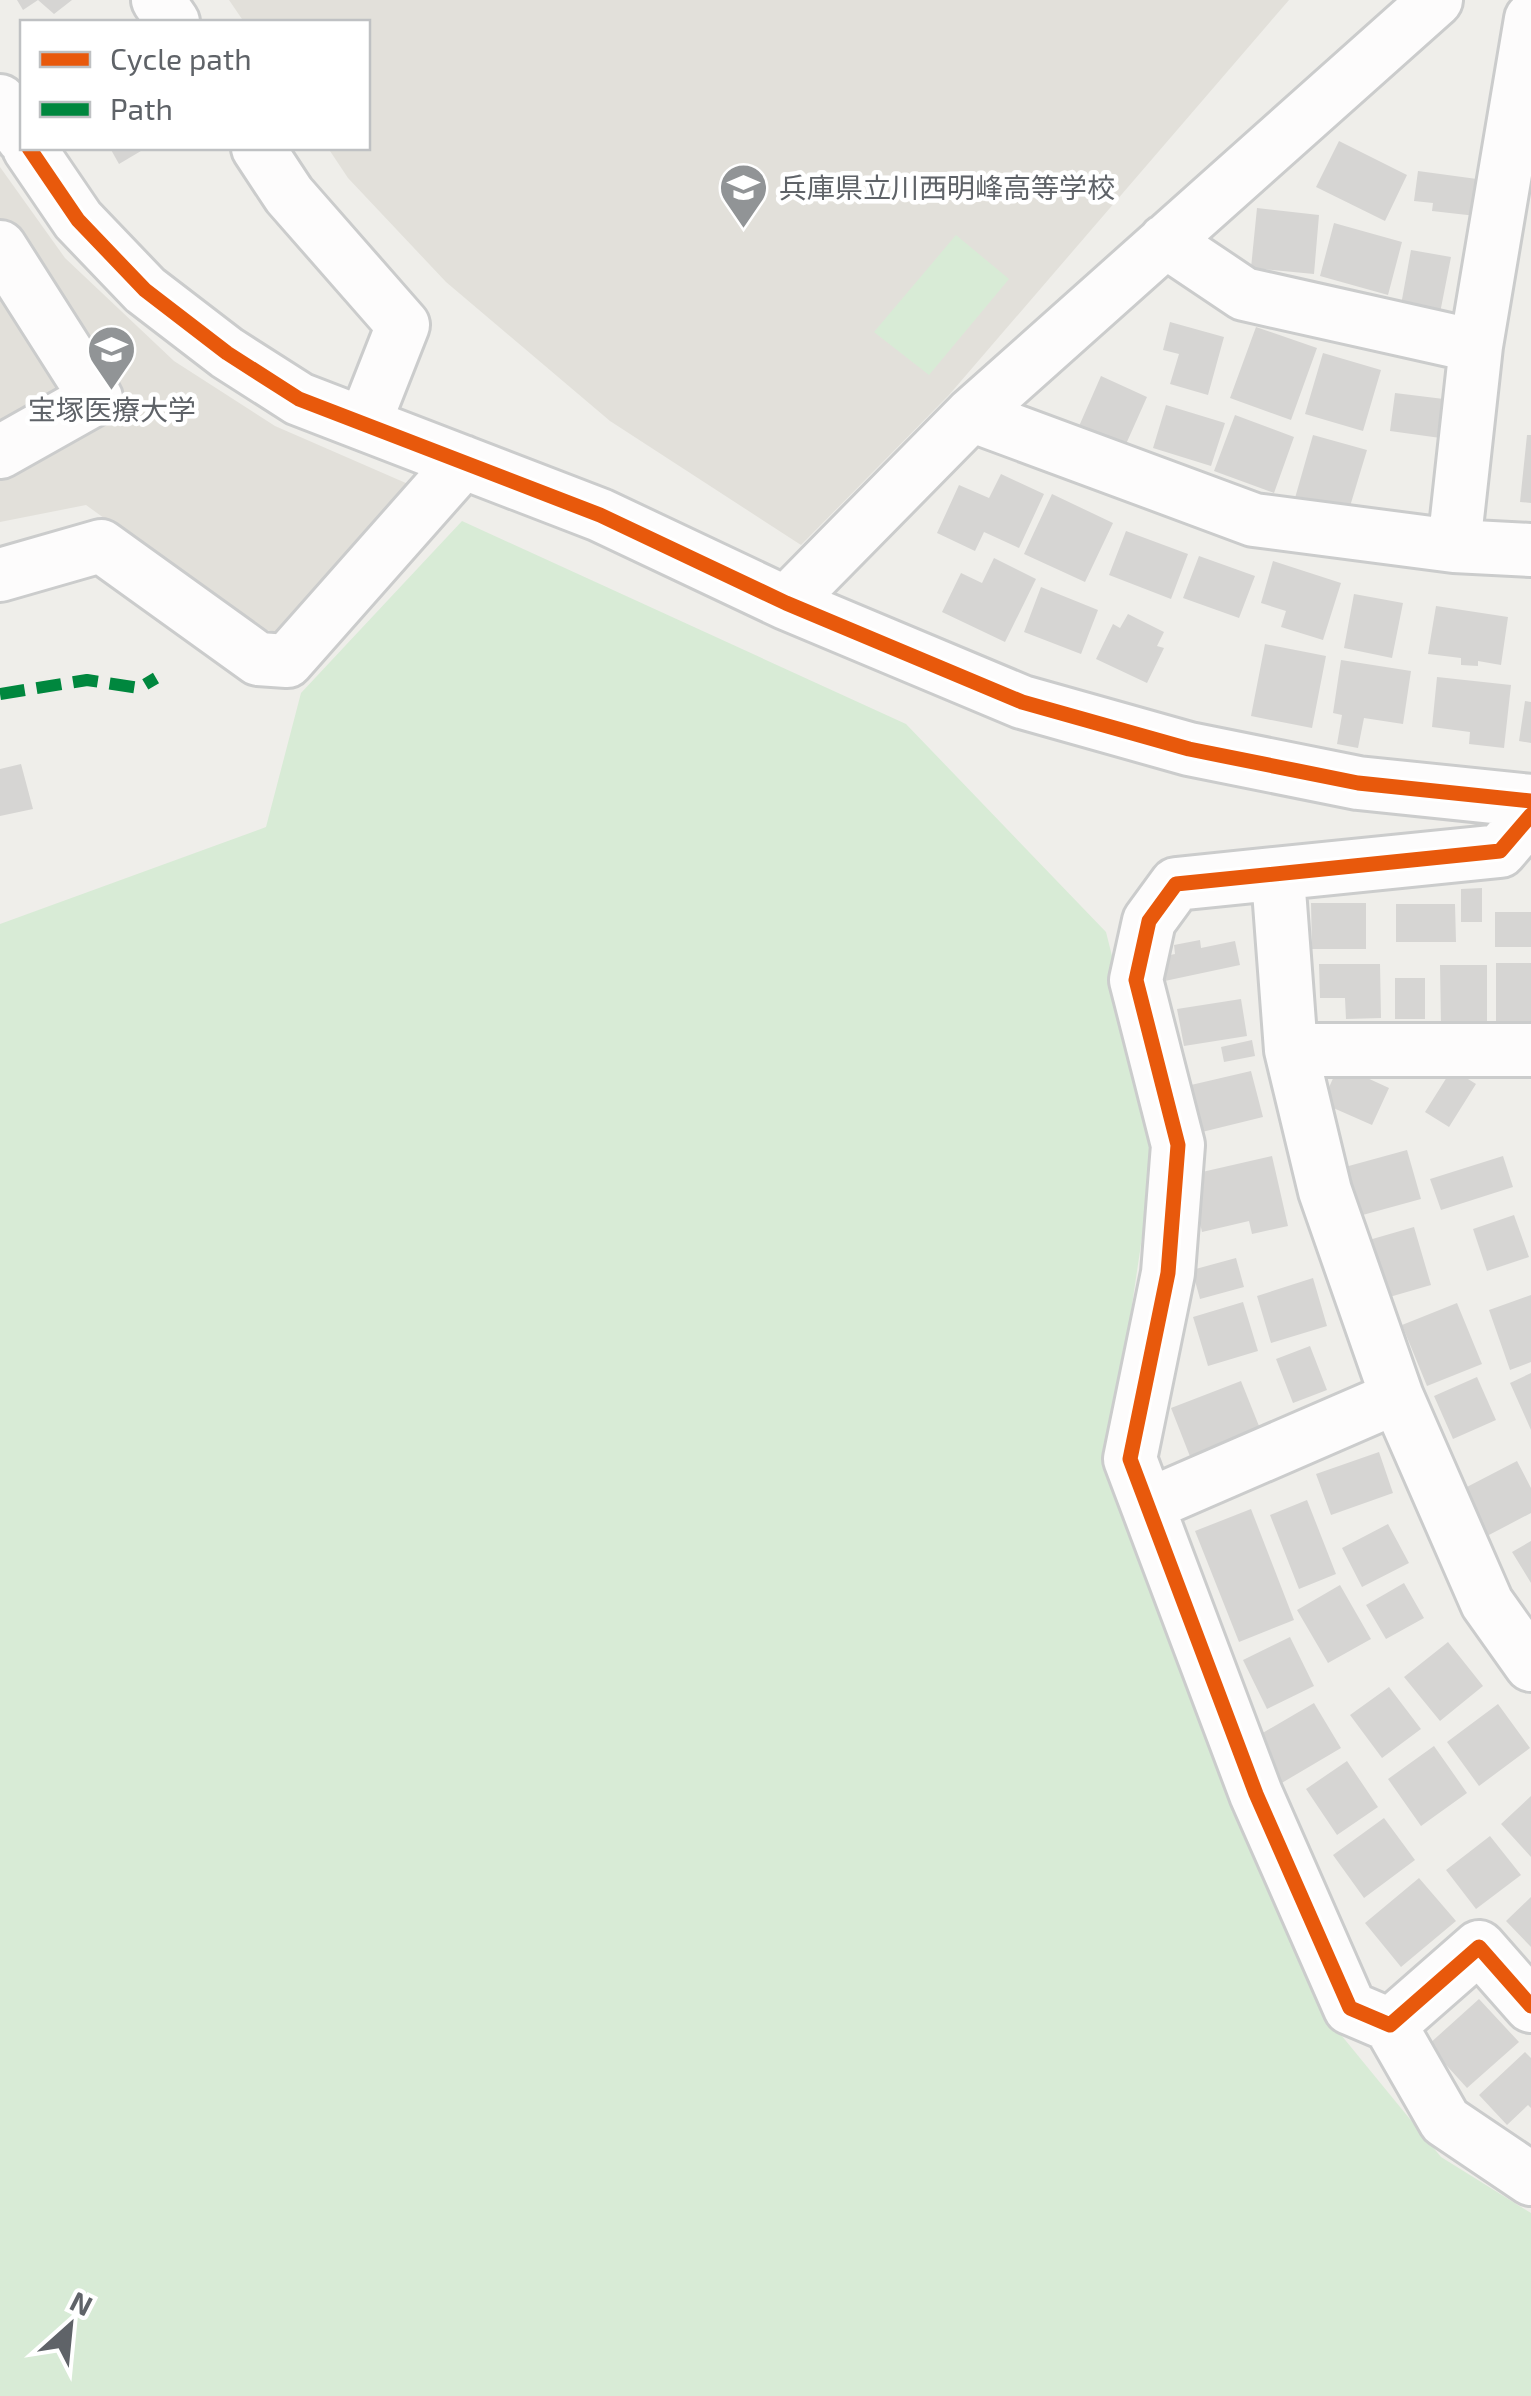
<svg xmlns="http://www.w3.org/2000/svg" width="1531" height="2396" viewBox="0 0 1531 2396" font-family="'Exo 2','Noto Sans JP',sans-serif">
<style>
.education{fill:#e2e0da}
.green{fill:#d8ebd6}
.building{fill:#d6d5d3}
.lines{fill:none;stroke-linecap:round;stroke-linejoin:round}
.minor-casing{stroke:#cbcccc;stroke-width:58}
.minor{stroke:#fdfcfc;stroke-width:52}
.quiet{stroke:#00873e;stroke-width:12;stroke-dasharray:25 12;stroke-linecap:butt}
.cycleway-casing{stroke:#fff;stroke-width:21}
.cycleway{stroke:#e8590c;stroke-width:15}
.labels{text-anchor:middle;stroke-width:9;stroke-linejoin:round;paint-order:stroke}
.poi-label{font-size:28px;fill:#5f6368;stroke:#fff;text-anchor:start}
</style>
<rect width="100%" height="100%" fill="#efeeea"/>
<!-- education -->
<path class="education" d="M229,0H1289L949,395L801,545L610,421L446,282L348,178L328,148H368V22H244Z
M0,167L65,258L174,361L275,426L415,487L278,632L256,628L86,505L0,522Z"/>
<!-- green -->
<path class="green" d="M956,235L1009,279L929,375L874,332Z
M462,521L906,724L1106,932L1157,1136L1107,1474L1328,2019L1441,2157L1531,2213V2396H0V924L266,827L301,693Z"/>
<!-- building -->
<path class="building" d="M17,0H72L54,14L38,0L23,10Z
M1339,141L1407,175L1385,221L1316,187Z
M110,148H146L119,164Z
M1418,171L1499,182L1494,218L1432,211L1433,203L1414,201Z
M1257,208L1319,215L1314,274L1251,268Z
M1334,223L1402,242L1388,295L1320,276Z
M1411,250L1451,257L1440,313L1401,305Z
M1170,322L1224,337L1208,395L1170,384L1179,354L1163,350Z
M1256,327L1317,348L1291,420L1230,398Z
M1323,353L1381,370L1363,431L1305,414Z
M1101,376L1147,397L1122,453L1076,433Z
M1395,393L1460,401L1455,440L1390,431Z
M1166,405L1225,423L1211,466L1153,448Z
M1235,415L1294,437L1274,493L1214,471Z
M1313,435L1367,450L1348,513L1295,498Z
M1527,435H1531V503L1520,502Z
M1001,474L1044,494L1019,548L984,532L975,551L937,533L959,485L989,498Z
M1052,494L1113,523L1085,582L1024,554Z
M1126,531L1188,554L1171,599L1109,575Z
M1199,556L1255,576L1239,618L1183,598Z
M994,558L1036,579L1005,642L942,612L961,573L982,583Z
M1273,561L1341,583L1323,640L1281,627L1286,611L1261,603Z
M1041,587L1098,610L1081,654L1024,632Z
M1354,594L1403,603L1392,658L1344,648Z
M1436,606L1508,617L1501,665L1478,661V666L1461,665V658L1428,654Z
M1128,614L1164,632L1157,646L1164,648L1147,683L1096,659L1113,624L1120,628Z
M1265,644L1326,656L1312,728L1251,716Z
M1341,660L1411,671L1403,724L1364,718L1358,748L1337,744L1342,715L1333,713Z
M1437,677L1511,685L1504,748L1469,744L1470,732L1432,727Z
M1525,701L1531,702V743L1519,741Z
M21,764L33,809L0,816V769Z
M1482,888V922H1461V889Z
M1311,903H1366V949H1312Z
M1396,904H1455L1456,942H1396Z
M1495,912H1531V947H1495Z
M1200,940L1201,948L1235,941L1240,965L1160,982L1155,958L1175,954L1174,945Z
M1496,963H1531V1027H1496Z
M1319,964H1380L1381,1018L1346,1019L1345,998H1320Z
M1440,965H1487V1023L1441,1024Z
M1395,978H1425V1019H1395Z
M1241,999L1247,1036L1184,1046L1177,1009Z
M1252,1040L1255,1056L1224,1062L1221,1047Z
M1339,1065L1389,1088L1372,1125L1322,1103Z
M1452,1069L1476,1084L1449,1127L1425,1112Z
M1251,1071L1263,1117L1202,1132L1191,1085Z
M1407,1150L1421,1199L1359,1216L1345,1167Z
M1272,1156L1288,1226L1252,1234L1249,1221L1202,1232L1189,1175Z
M1503,1156L1513,1187L1441,1210L1430,1179Z
M1514,1215L1529,1257L1487,1271L1473,1229Z
M1414,1227L1431,1285L1386,1298L1369,1240Z
M1236,1258L1244,1287L1200,1299L1192,1270Z
M1313,1278L1327,1326L1271,1343L1257,1296Z
M1531,1295V1362L1510,1370L1489,1310Z
M1243,1302L1258,1351L1208,1366L1193,1317Z
M1457,1303L1482,1364L1427,1386L1402,1325Z
M1310,1346L1327,1390L1293,1403L1276,1359Z
M1531,1373V1430L1510,1383Z
M1477,1377L1496,1420L1453,1439L1434,1396Z
M1241,1381L1261,1431L1191,1459L1171,1408Z
M1379,1452L1393,1493L1331,1515L1316,1474Z
M1517,1461L1531,1488V1513L1487,1536L1463,1489Z
M1307,1500L1336,1574L1299,1589L1270,1515Z
M1251,1509L1294,1620L1239,1642L1195,1531Z
M1388,1524L1409,1563L1362,1587L1342,1548Z
M1531,1541V1583L1512,1552Z
M1404,1583L1424,1618L1386,1639L1366,1605Z
M1340,1585L1371,1639L1328,1663L1297,1610Z
M1290,1637L1314,1686L1267,1709L1243,1660Z
M1448,1642L1483,1686L1440,1721L1404,1677Z
M1389,1687L1421,1729L1382,1758L1350,1715Z
M1314,1703L1341,1748L1280,1784L1254,1738Z
M1498,1704L1530,1748L1479,1786L1447,1742Z
M1434,1746L1467,1793L1421,1826L1388,1779Z
M1347,1761L1378,1807L1337,1835L1306,1789Z
M1531,1796V1857L1501,1824Z
M1384,1818L1415,1860L1364,1898L1333,1855Z
M1490,1836L1521,1875L1476,1909L1446,1870Z
M1419,1878L1456,1921L1401,1967L1365,1923Z
M1531,1897V1947L1506,1921Z
M1479,1999L1519,2042L1467,2088L1428,2045Z
M1525,2052L1531,2058V2108L1528,2105L1507,2125L1479,2095Z"/>
<g class="lines">
<defs>
<path id="minor" d="M158,0L173,22
M0,101L22,137
M29,148L78,220L145,290L227,353L299,399L600,515L786,603L1022,702L1189,749L1358,783L1531,801
M258,148L289,195L403,325L364,424
M1165,241L1244,294L1476,346
M0,247L96,398L0,452
M971,415L1254,520L1454,546L1531,550
M1454,546L1476,346L1531,19
M0,575L101,546L258,659L287,661L463,462
M786,603L971,415L1436,0
M1531,815L1500,851L1176,884L1149,921L1136,980L1178,1145L1168,1273L1130,1459L1256,1794L1350,2008L1390,2025L1479,1947L1531,2006
M1278,877L1291,1050L1325,1191L1397,1397L1487,1603L1531,1665
M1291,1050H1531
M1148,1505L1397,1397
M1390,2025L1445,2121L1531,2179"/>
</defs>
<!-- minor casing -->
<use href="#minor" class="minor-casing"/>
<!-- minor -->
<use href="#minor" class="minor"/>
<!-- quiet -->
<path class="quiet" d="M0,694L87,680L139,688L156,678"/>
<defs>
<path id="cycleway" d="M29,148L78,220L145,290L227,353L299,399L600,515L786,603L1022,702L1189,749L1358,783L1531,801
M1531,815L1500,851L1176,884L1149,921L1136,980L1178,1145L1168,1273L1130,1459L1256,1794L1350,2008L1390,2025L1479,1947L1531,2006"/>
</defs>
<!-- cycleway casing -->
<use href="#cycleway" class="cycleway-casing"/>
<!-- cycleway -->
<use href="#cycleway" class="cycleway"/>
</g>
<!-- icons -->
<defs>
<symbol id="school-pin" viewBox="-11 -11 22 30"><path d="M0 17L-7.5 6A9.5 9.5 0 1 1 7.5 6Z" fill="#919496" stroke="#fff"/><path d="M0-5L7-2L0 1L-7-2ZM-4 1L0 2.5L4 1V4Q0 6-4 4Z" fill="#fff"/></symbol>
</defs>
<g fill-rule="evenodd">
<use href="#school-pin" x="716" y="160" width="55" height="75"/>
<use href="#school-pin" x="84" y="322" width="55" height="75"/>
</g>
<g class="labels">
<!-- poi labels -->
<g class="poi-label">
<text x="779" y="198">兵庫県立川西明峰高等学校</text>
<text x="112" y="420" text-anchor="middle">宝塚医療大学</text>
</g>
</g>
<!-- legend -->
<rect x="20" y="20" width="350" height="130" fill="#ffffff" stroke="#bfc1c3" stroke-width="2.5"/>
<rect x="40" y="52" width="50" height="15" fill="#e8590c" stroke="#bfc1c3" stroke-width="2.5"/>
<text x="110" y="70" font-size="30" fill="#5f6368">Cycle path</text>
<rect x="40" y="102" width="50" height="15" fill="#00873e" stroke="#bfc1c3" stroke-width="2.5"/>
<text x="110" y="120" font-size="30" fill="#5f6368">Path</text>
<!-- north arrow -->
<g transform="translate(70 2326) rotate(27)" stroke="#ffffff" stroke-width="8" paint-order="stroke">
<path d="M0-8L18 38L0 25L-18 38Z" fill="#5f6368"/>
<text y="-15" font-size="28" font-weight="bold" text-anchor="middle" fill="#5f6368">N</text>
</g>
</svg>
